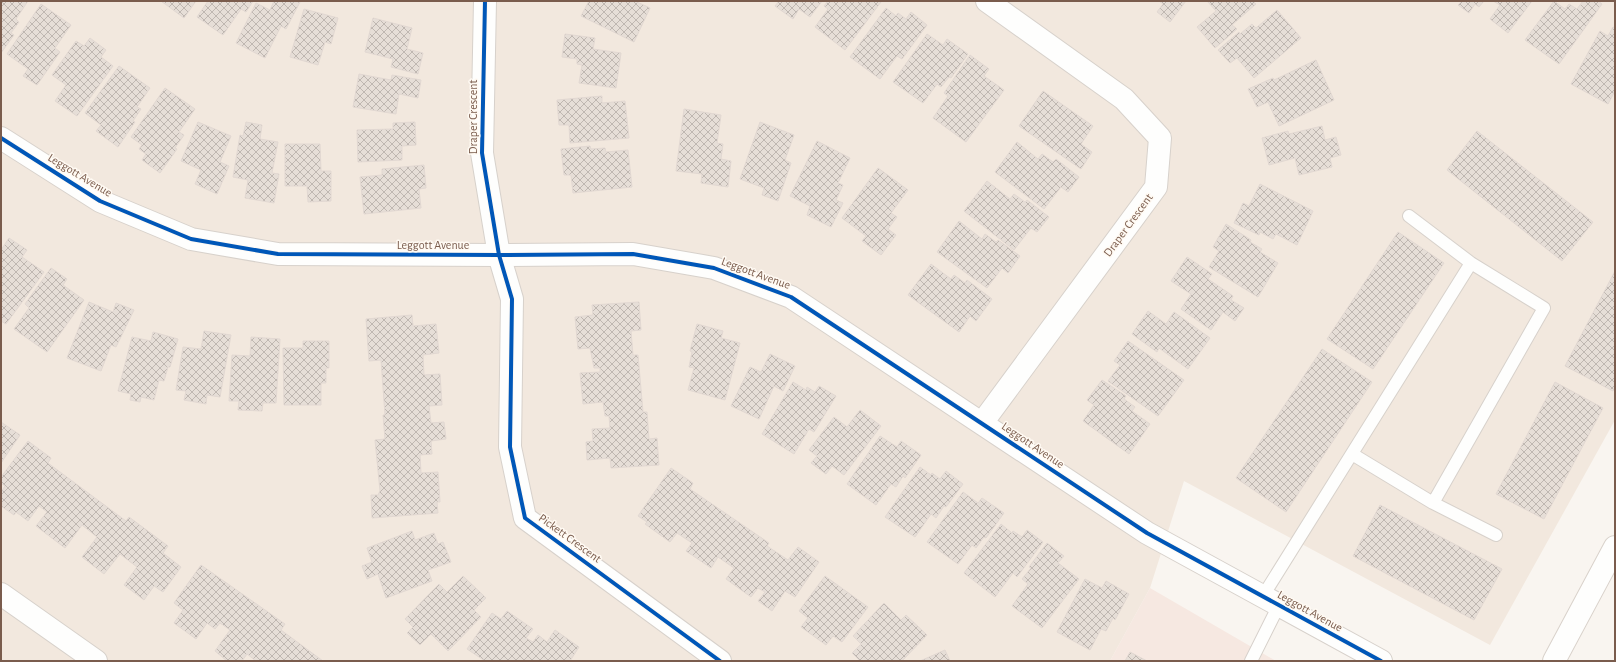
<svg xmlns="http://www.w3.org/2000/svg" width="1616" height="662" viewBox="0 0 1616 662" font-family="'Alegreya Sans',sans-serif">
<style>
.residential{fill:#f2e8de}
.commercial{fill:#f6e8e1}
.building{fill:url(#building-cross-hatch);stroke:#e2d8d2}
.lines{fill:none;stroke-linecap:round;stroke-linejoin:round}
.lane-casing{stroke:#d7d1cb;stroke-width:14}
.street-casing{stroke:#d7d1cb;stroke-width:24}
.secondary-casing{stroke:#d9d2cb;stroke-width:24}
.lane{stroke:#fefefd;stroke-width:12}
.street{stroke:#fefefd;stroke-width:22}
.secondary{stroke:#fefefd;stroke-width:22}
.cycleway-casing{stroke:#fffaf3;stroke-width:6}
.cycleway{stroke:#0057b8;stroke-width:4}
.labels{text-anchor:middle;stroke-width:3;stroke-linejoin:round;paint-order:stroke}
.street-label{font-size:12px;fill:#7a5c4d;stroke:#fffaf3}
</style>
<defs>
<pattern id="building-cross-hatch" width="8" height="8" patternUnits="userSpaceOnUse"><rect width="8" height="8" fill="#e6ded7"/><path d="M0 0l8 8M0 8l8-8" fill="none" stroke="#bfb7b1"/></pattern>
</defs>
<rect width="100%" height="100%" fill="#f9f5f0"/>
<!-- residential -->
<path class="residential" d="M1,1H1615V420L1490,645L1184,481L1150,588L1110,661H1Z"/>
<!-- commercial -->
<path class="commercial" d="M1150,588L1276,661H1110Z"/>
<!-- building -->
<path class="building" d="M1,1H28L16,19L19,22L11,33L14,35L1,53Z
M161,1H196L184,18Z
M208,1H253L246,12L241,9L223,35L197,17Z
M274,1L300,2L286,29L281,26L265,58L236,43L256,3L270,10Z
M589,1H635L650,8L634,42L581,16Z
M779,1H822L810,17L799,9L793,19L775,6Z
M828,1H880L881,2L845,50L815,27L828,9L824,6Z
M1159,1H1186L1170,22L1157,12L1163,4Z
M1207,1H1253L1256,4L1232,25L1237,29L1215,48L1197,27L1216,11Z
M1462,1H1484L1479,7L1475,4L1469,13L1458,5Z
M1493,1H1532L1508,33L1490,19L1500,5Z
M1554,1L1565,9L1569,4L1577,9L1583,1H1598L1602,4L1559,64L1525,40Z
M41,4L71,25L55,48L60,52L37,85L23,76L28,69L7,54Z
M886,8L896,16L898,13L906,19L911,12L927,25L902,59L897,56L880,79L850,57Z
M304,9L338,18L331,44L325,42L318,65L290,57Z
M1277,10L1301,38L1254,78L1237,58L1230,63L1218,50L1239,32L1240,34L1252,24L1256,28Z
M373,18L412,28L407,49L423,53L418,74L391,67L393,59L365,52Z
M1613,27L1615,28V91L1608,104L1571,84L1600,31L1608,36Z
M565,34L595,38L593,49L621,53L616,88L579,83L582,65L577,64V59L562,57Z
M927,34L943,45L947,39L968,54L951,78L949,77L941,87L937,84L923,103L893,82Z
M90,38L106,50L101,57L113,66L77,116L55,101L66,85L52,75L76,41L84,46Z
M970,55L989,69L984,76L1004,90L966,142L933,118L948,96L944,93Z
M1316,60L1334,100L1279,126L1268,102L1257,107L1248,89L1273,78L1274,80Z
M119,66L150,88L137,107L141,109L133,121L135,122L118,147L96,131L101,125L85,113Z
M359,74L391,80L392,75L421,80L418,98L399,94L396,114L353,107Z
M165,88L195,109L179,132L184,135L175,148L177,149L160,173L142,160L146,154L139,149L142,145L131,137Z
M1043,91L1093,126L1081,144L1092,152L1081,169L1019,126Z
M602,96V103L625,101L629,138L570,143L569,125H559L557,100Z
M684,109L721,115L717,143L723,144L721,159L731,161L728,187L701,183L702,174L676,171Z
M198,122L231,136L220,162L229,166L217,194L195,184L201,170L181,161Z
M246,122L262,125L260,139L278,142L272,173L279,174L274,203L245,198L248,180L233,177L240,135L243,136Z
M415,122L416,145L402,146V160L358,162L357,130L393,129V123Z
M760,122L794,135L785,160L791,163L778,201L762,195L764,188L740,179Z
M1322,126L1325,140L1336,137L1341,155L1330,158L1332,167L1299,175L1295,158L1269,165L1262,138L1288,131L1289,134Z
M1477,131L1593,222L1562,261L1447,170Z
M817,141L850,158L838,183L843,185L836,200L843,203L831,227L807,215L810,206L790,196Z
M1017,142L1038,159L1042,154L1053,162L1056,159L1079,177L1068,192L1061,187L1044,209L995,172Z
M285,144H320L321,171H331V201L308,202L307,186H285Z
M590,146L591,149L605,148L606,152L628,150L632,187L573,193L571,175H564L561,149Z
M424,165L426,188L419,189L421,208L364,214L360,177L382,175V169Z
M878,168L908,190L891,213L897,217L888,229L896,235L881,255L862,241L866,236L842,218Z
M987,181L1010,199L1014,194L1025,202L1027,200L1049,217L1037,232L1031,228L1014,250L964,211Z
M1260,184L1313,211L1297,245L1276,234L1273,239L1260,232L1259,235L1234,223L1243,203L1249,206Z
M959,221L982,239L985,234L996,242L998,240L1020,256L1008,273L1002,268L987,288L937,252Z
M1226,224L1251,240L1250,242L1262,249L1260,252L1278,263L1258,297L1209,267L1219,251L1213,247Z
M1398,232L1444,263L1373,369L1327,339Z
M9,238L27,250L22,257L44,272L6,324L1,321V250Z
M1187,257L1212,274L1208,279L1233,296L1231,300L1244,308L1235,321L1223,312L1211,330L1181,309L1191,294L1171,281Z
M931,264L951,279L954,275L965,283L967,280L992,299L976,321L970,316L959,332L908,295Z
M51,268L67,279L63,285L84,300L47,352L14,329L29,308L25,304Z
M1615,271V387L1613,391L1565,366Z
M89,302L113,312L116,303L134,310L116,347L111,345L101,371L67,358Z
M639,302L641,330L631,331L633,355H638L643,412H647L649,439L657,438L659,465L611,468L610,458L587,460L586,442L593,441L592,429L610,428L609,416H605L603,402L583,404L580,373L600,372V368H594L590,348L578,349L575,317L593,315L592,305Z
M1148,311L1166,324L1174,312L1210,338L1188,369L1159,348L1157,352L1132,334Z
M412,315L413,326L436,324L439,353L423,355L424,375L440,374L442,405L429,406L431,423L444,422L446,439L431,441L432,454L420,455L421,473L438,472L440,502H437L438,513L372,518L371,495H378L380,491L375,440L385,439L383,415H385L381,360L369,361L366,319Z
M697,324L723,331L721,338L740,343L725,400L688,390L694,368L689,367L692,352L690,351Z
M204,331L231,335L220,397L207,395L206,404L184,400L186,391L176,390L183,347L201,349Z
M153,332L178,339L170,367H168L164,381L159,380L154,400L141,397L140,402L130,400L131,394L118,391L132,337L151,341Z
M251,337L280,339L276,403H263L262,411L238,410L239,401H229L232,355L250,356Z
M303,341H329V368H326V383H321V405H284L283,348H303Z
M1128,341L1184,380L1158,416L1108,381L1120,365L1114,361Z
M1322,349L1372,382L1286,512L1236,478Z
M770,354L795,366L783,391L774,386L759,419L731,406L750,367L761,372Z
M1102,380L1126,396L1124,399L1135,407L1132,411L1150,424L1129,454L1083,421L1094,405L1087,400Z
M793,382L806,390L807,387L815,392L819,386L836,396L814,432L809,429L794,454L762,434Z
M1555,382L1603,408L1544,519L1496,494Z
M860,410L881,426L844,475L832,466L826,474L811,463L817,456L809,450L834,417L847,427Z
M1,422L20,435L1,463Z
M880,436L897,447L901,441L921,455L905,478L903,476L896,487L891,484L876,505L847,484Z
M28,441L51,458L48,463L126,521L129,517L168,546L163,553L181,567L163,592L154,586L144,600L124,585L137,567L120,554L104,574L82,557L97,537L82,525L65,548L36,526L47,512L39,506L28,521L16,512L14,515L1,506V492L5,486L1,483V477Z
M920,467L931,475L932,473L940,479L946,471L963,484L946,507L944,506L936,518L931,514L915,537L885,517Z
M671,468L693,483L690,489L769,543L767,546L788,560L798,547L819,562L795,597L785,591L772,611L758,601L765,592L758,588L751,597L726,579L734,568L718,557L711,568L686,551L692,543L677,533L670,542L645,524L647,522L638,516Z
M963,492L978,503L982,498L1004,513L986,538L984,537L976,548L972,545L958,564L927,542Z
M1380,505L1502,569L1474,620L1353,556Z
M1001,524L1012,533L1013,531L1022,537L1027,530L1043,542L1017,577L1013,573L995,597L964,573Z
M412,531L415,540L434,533L438,544L443,542L451,562L428,570L432,581L386,598L378,574L367,579L362,566L372,562L367,548Z
M1047,543L1064,556L1058,563L1079,579L1042,628L1012,606L1028,584L1022,579L1031,568L1029,567Z
M201,565L285,624L281,630L323,661H256L247,654L242,661H227L215,651L230,630L220,623L215,629L207,623L196,639L174,623L183,610L174,603Z
M463,576L486,598L474,610L481,617L448,651L431,634L420,645L407,633L413,627L405,619L439,584L447,592Z
M825,576L868,607L842,642L833,636L826,645L801,627L808,618L799,611Z
M1085,579L1102,588L1106,581L1129,594L1115,620L1113,618L1106,631L1101,629L1090,650L1057,632Z
M884,603L901,620L906,615L927,635L902,661H860L852,653L861,644L853,636Z
M507,611L533,629L526,638L533,642L538,635L547,642L555,630L579,647L570,661H485L467,649L492,613L501,619Z
M945,650L950,661H920Z
M1130,652L1147,661H1125Z"/>
<g class="lines">
<defs>
<path id="lane" d="M1409,216L1471,263
M1433,503L1496,535
M1263,596L1471,263L1544,308L1433,503L1352,454
M1251,661L1279,605"/>
<path id="street" d="M485,1L482,153L499,255L512,299L510,447L525,518L720,661
M1,138L100,201L191,239L278,254L499,255L633,254L714,268L791,297L1147,533L1381,661
M982,423L1156,187L1160,138L1124,99L987,1
M1,594L96,661"/>
<path id="secondary" d="M1554,661L1615,547"/>
</defs>
<!-- lane casing -->
<use href="#lane" class="lane-casing"/>
<!-- street casing -->
<use href="#street" class="street-casing"/>
<!-- secondary casing -->
<use href="#secondary" class="secondary-casing"/>
<!-- lane -->
<use href="#lane" class="lane"/>
<!-- street -->
<use href="#street" class="street"/>
<!-- secondary -->
<use href="#secondary" class="secondary"/>
<defs>
<path id="cycleway" d="M485,1L482,153L499,255L512,299L510,447L525,518L720,661
M1,138L100,201L191,239L278,254L499,255L633,254L714,268L791,297L1147,533L1381,661"/>
</defs>
<!-- cycleway casing -->
<use href="#cycleway" class="cycleway-casing"/>
<!-- cycleway -->
<use href="#cycleway" class="cycleway"/>
</g>
<g class="labels">
<!-- street labels -->
<g class="street-label">
<text transform="translate(473 117) rotate(-90)" y="4">Draper Crescent</text>
<text transform="translate(80 175) rotate(31)" y="4">Leggott Avenue</text>
<text transform="translate(1128 225) rotate(-54)" y="4">Draper Crescent</text>
<text x="433" y="249">Leggott Avenue</text>
<text transform="translate(756 273) rotate(20)" y="4">Leggott Avenue</text>
<text transform="translate(1033 445) rotate(34)" y="4">Leggott Avenue</text>
<text transform="translate(570 538) rotate(36)" y="4">Pickett Crescent</text>
<text transform="translate(1310 611) rotate(29)" y="4">Leggott Avenue</text>
</g>
</g>
<!-- border -->
<rect width="1616" height="662" fill="none" stroke="#7a5c4d" stroke-width="4"/>
</svg>
